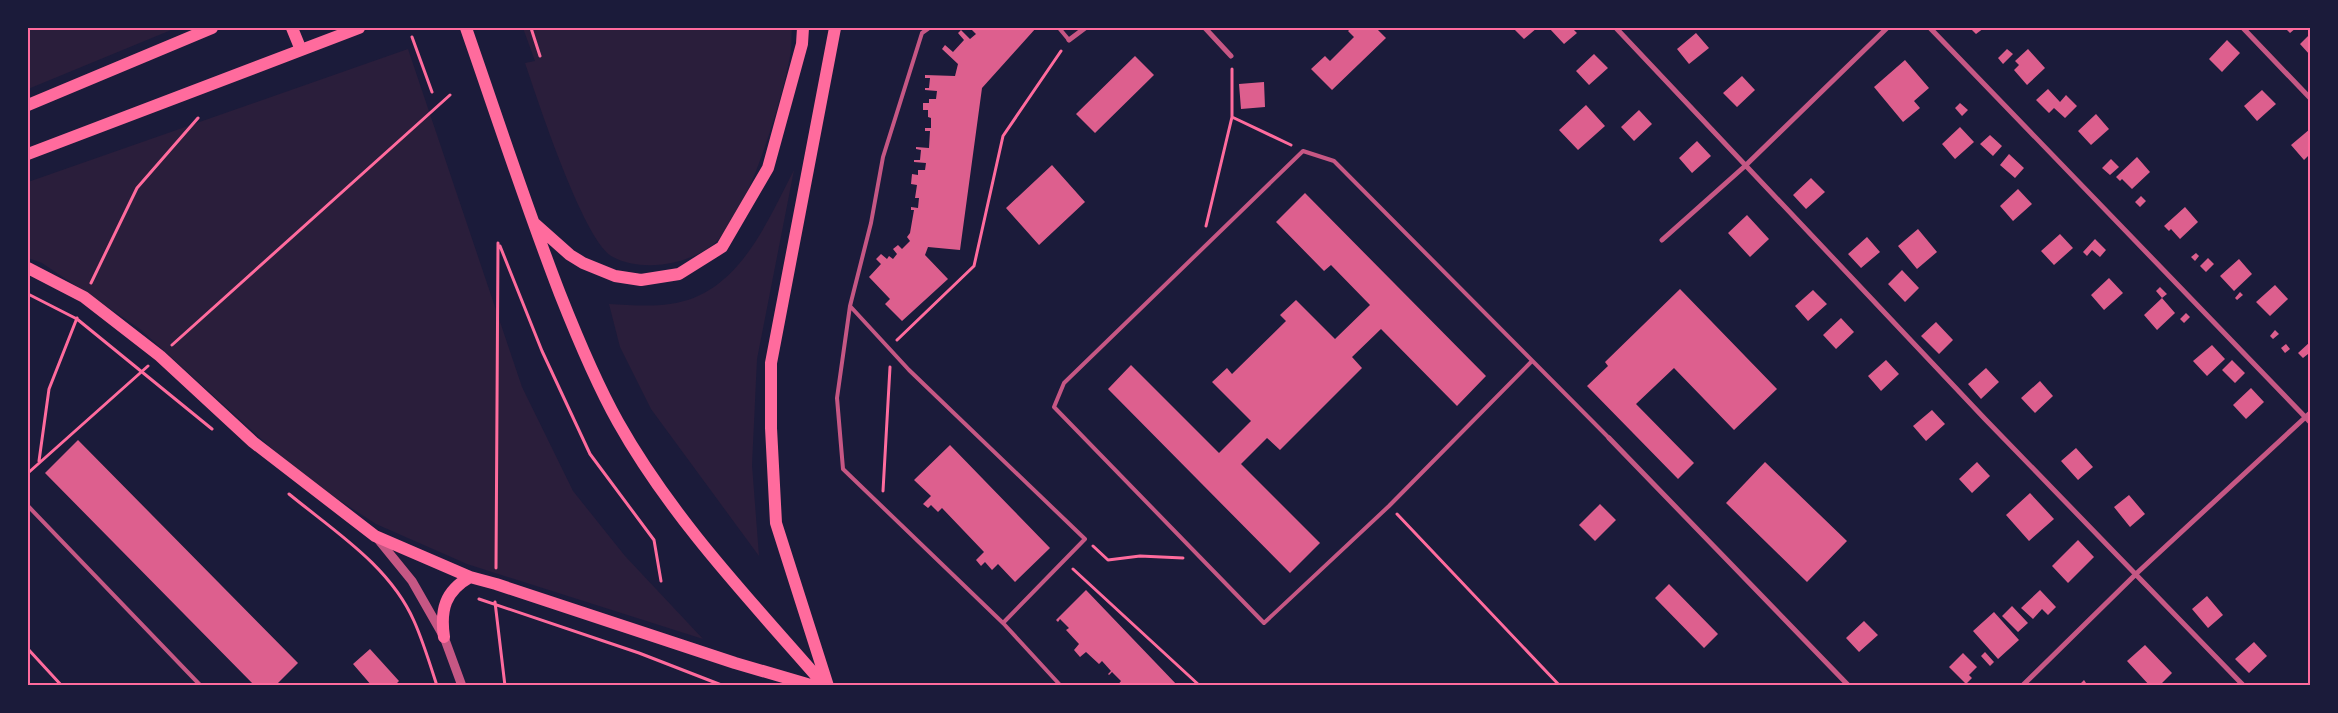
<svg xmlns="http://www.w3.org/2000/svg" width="2338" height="713" viewBox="0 0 2338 713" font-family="'Alegreya Sans',sans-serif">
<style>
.green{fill:#2a1e3b}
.building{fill:#dd5f8e}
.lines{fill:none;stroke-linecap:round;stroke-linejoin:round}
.path{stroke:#ff6b9d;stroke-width:3}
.service{stroke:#c65784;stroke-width:4}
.minor{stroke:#c65784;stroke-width:5}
.tertiary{stroke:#c65784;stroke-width:9}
.primary{stroke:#ff6b9d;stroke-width:12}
.neatline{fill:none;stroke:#ff6b9d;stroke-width:2}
</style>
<rect width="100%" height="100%" fill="#1b1b3a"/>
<!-- green -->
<path class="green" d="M28,28H176L28,89Z
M523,28H792C791,35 792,43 791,50C785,93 748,214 716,242C692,264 643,273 613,257C584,243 537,98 525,63L535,61Z
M408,49L522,387L573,491L625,556L703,639L467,564L376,524L302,476L140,329L42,263L28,258V182Z
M794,170L757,359L752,465L759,556L651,409L620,347L609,304C629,305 650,307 670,304C738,295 766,224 794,170Z"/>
<!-- building -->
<path class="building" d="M970,28H1036L982,88L960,250L928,247L925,255L948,279L902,321L885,304L890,299L869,277L881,264L876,259L881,254L887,259L889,256L893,259L897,254L893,249L898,245L902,249L910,241L907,237L910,233L914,210H911V207L918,208L919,198H915L917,185L911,184L912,174L918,175V170H925L926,163L914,162V160H920L921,150L916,149V147L929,148L930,131H925V128H931V118L928,117V110H923V103H929V99H936L937,91L925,90V88H929L930,78H925V75L955,76L958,64L942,49L945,45L953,52L964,40L958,33L961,30L970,39L976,34Z
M1351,28H1376L1386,38L1332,90L1311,69L1325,56L1330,61L1354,37L1348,31Z
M1513,28H1537L1524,39Z
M1549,28H1572L1577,33L1564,44Z
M1970,28H1984L1976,34Z
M2285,28H2296L2290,33Z
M1696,33L1709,48L1689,64L1677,49Z
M2310,34V55L2300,44Z
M2227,40L2240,53L2222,72L2209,59Z
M2007,49L2013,54L2003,64L1998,58Z
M2028,49L2045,68L2027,85L2014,70L2019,65L2015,61Z
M1594,54L1608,68L1589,85L1576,71Z
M1135,56L1154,75L1095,133L1076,114Z
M1905,60L1929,88L1914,101L1920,108L1903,122L1874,87Z
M1742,76L1755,90L1737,107L1723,93Z
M1264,82L1265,107L1241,109L1239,84Z
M2048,89L2060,102L2066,95L2077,106L2065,118L2054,108L2049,113L2036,100Z
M2262,90L2276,104L2257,121L2244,106Z
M1960,103L1968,110L1962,116L1955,108Z
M1586,105L1605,126L1578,150L1559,130Z
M1639,110L1652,124L1634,141L1621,127Z
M2096,114L2109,129L2091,145L2078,131Z
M1960,127L1974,142L1955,159L1942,144Z
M2310,129V154L2304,160L2291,145Z
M1990,135L2002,146L1993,156L1980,144Z
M1697,141L1711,156L1692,173L1679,158Z
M2009,154L2024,168L2015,178L2000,165Z
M2137,157L2150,172L2132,189L2122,179L2120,181L2116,177Z
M2111,159L2119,167L2110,175L2102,168Z
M1052,165L1085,202L1039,245L1006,208Z
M1811,178L1825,192L1806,209L1793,195Z
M2018,189L2032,204L2013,221L2000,206Z
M1305,193L1486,376L1457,406L1381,329L1352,357L1362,368L1280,450L1267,438L1241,464L1320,543L1290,573L1108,389L1131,365L1219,453L1251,421L1212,382L1227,368L1232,374L1286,321L1280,315L1296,300L1335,339L1370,305L1331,265L1324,271L1276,222Z
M2141,196L2146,201L2140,207L2135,202Z
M2185,207L2198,222L2180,239L2171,229L2169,231L2164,226Z
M1747,215L1769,239L1750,257L1728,233Z
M1918,229L1937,252L1917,269L1898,246Z
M2060,234L2073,248L2054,265L2041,251Z
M1867,237L1880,252L1861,268L1848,254Z
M2095,239L2106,250L2100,257L2092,250L2087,256L2083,252Z
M2196,253L2199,256L2195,261L2191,257Z
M2208,258L2214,264L2206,272L2200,266Z
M2239,259L2252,274L2234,291L2220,276Z
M1902,270L1919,288L1905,302L1888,284Z
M2109,278L2123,293L2104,310L2091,295Z
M2275,285L2288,299L2270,316L2256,302Z
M2160,287L2167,294L2162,298L2175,313L2157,330L2144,315L2162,298L2156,291Z
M1680,289L1777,389L1734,430L1674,368L1636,404L1694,463L1678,479L1587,386L1608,366L1605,362Z
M1813,290L1827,304L1808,321L1795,306Z
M2240,292L2243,295L2237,300L2235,298Z
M2186,313L2190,317L2184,323L2180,319Z
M1841,318L1854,332L1836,349L1823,335Z
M1936,322L1953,340L1939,354L1921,336Z
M2275,330L2279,334L2273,339L2270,336Z
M2310,342V356L2308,354L2303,358L2298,353Z
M2286,344L2290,349L2285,353L2281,348Z
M2212,345L2225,359L2207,376L2193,361Z
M1886,360L1899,374L1881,391L1868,376Z
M2232,360L2245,373L2235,383L2222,370Z
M1986,368L1999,382L1981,399L1968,384Z
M2040,381L2053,396L2035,413L2021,398Z
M2251,388L2264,402L2246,419L2233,405Z
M1932,410L1945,424L1926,441L1913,426Z
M78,440L298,663L275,686H255L45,473Z
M950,445L1050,548L1015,582L998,564L992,570L985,562L981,566L976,560L984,552L942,508L938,512L931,505L928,508L923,504L931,496L914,480Z
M2076,448L2093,467L2078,480L2061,461Z
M1765,462L1847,541L1807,582L1726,503Z
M1977,462L1990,476L1972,493L1959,479Z
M2030,493L2054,519L2029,541L2006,515Z
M2129,495L2145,514L2130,527L2114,507Z
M1600,504L1616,520L1595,541L1579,525Z
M2078,540L2094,557L2068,583L2052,566Z
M1669,584L1718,634L1704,648L1655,598Z
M1086,590L1178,686H1117L1121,681L1112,672L1109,675L1108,674L1111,671L1102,661L1099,664L1086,652L1080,657L1074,650L1079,644L1066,630L1069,628L1060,619L1058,622L1056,620Z
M2040,590L2056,607L2048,615L2042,609L2033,619L2021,608Z
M2207,596L2223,615L2208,628L2192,609Z
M2012,606L2028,623L2018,632L2002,616Z
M1994,612L2019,640L1998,659L1973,631Z
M1864,621L1878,635L1859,652L1846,638Z
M2254,642L2267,656L2249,673L2235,659Z
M2145,645L2172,673L2159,686H2150L2127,661Z
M370,649L399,681L394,686H372L353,664Z
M1985,652L1994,662L1990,666L1981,656Z
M1963,653L1977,667L1969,675L1972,678L1966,684L1949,667Z
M2084,680L2088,686H2078Z"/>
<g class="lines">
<!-- path -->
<path class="path" d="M531,28L540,56
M412,37L432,92
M1232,69V117L1291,145
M1206,226L1232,117
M500,246L542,351L590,454L654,540L661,581
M91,283L137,188L198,118
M28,294L77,319L212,429
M897,340L974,266L1003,136L1061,51
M172,345L450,95
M39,461L49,389L77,318
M28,473L148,366
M883,491L890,367
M289,494C334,531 390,566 414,621C423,641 430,664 437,686
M1397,514L1560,686
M1093,546L1108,560L1140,556L1183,558
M496,568L498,243
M1073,569L1200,686
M479,599L639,653L724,686
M495,602L505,686
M28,649L62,686"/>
<!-- service -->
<path class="service" d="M929,28L922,33L883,157L871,223L850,306L909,370L1085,539L1003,623L1061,686
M1059,28L1069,40
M850,306L837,398L843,469L1003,623
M1532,361L1389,506L1264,623L1054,407L1064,383L1303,151L1334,161L1609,438
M28,506L201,686"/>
<!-- minor -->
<path class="minor" d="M1205,28L1231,56
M1616,28L1985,419L2244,686
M1930,28L2310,422
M2243,28L2310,98
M1069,40L1085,28
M1662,240L1745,166L1887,28
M1609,438L1849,686
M2022,686L2137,573L2310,413"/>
<!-- tertiary -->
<path class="tertiary" d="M377,538L412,581L444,637L462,686"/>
<!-- primary -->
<path class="primary" d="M292,28L301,50
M466,28C497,117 526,206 560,294C577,337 595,381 618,422C673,520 752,602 825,686
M28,105L212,28
M28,154L359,28
M534,223L570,255L583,263L615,276L641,280L679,274L722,247L768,168L802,44L803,28
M28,268L84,297L160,356L253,442L375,536L470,577L496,584L735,663L814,686
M444,637C440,610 445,591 470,577
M828,686L776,523L771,428V363L835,28"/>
</g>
<!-- border -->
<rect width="2338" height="713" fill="none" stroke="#1b1b3a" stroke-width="58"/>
<rect x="29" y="29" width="2280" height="655" class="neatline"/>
</svg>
